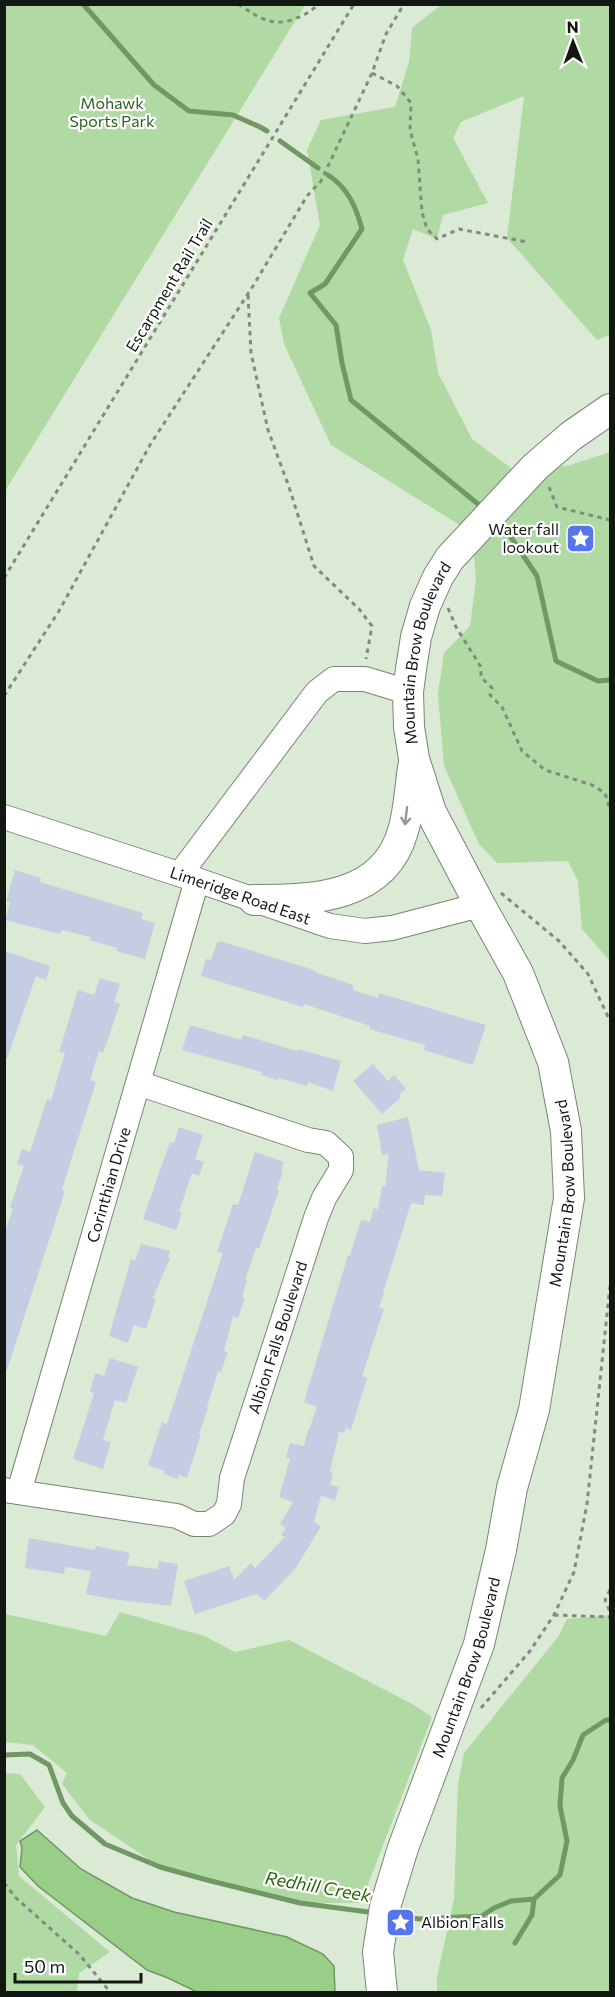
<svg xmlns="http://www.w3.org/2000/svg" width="615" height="1997" viewBox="0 0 615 1997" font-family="Commissioner,sans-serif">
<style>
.green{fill:#b0d9a3}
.water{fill:#98ce88;stroke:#709764;stroke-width:1.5}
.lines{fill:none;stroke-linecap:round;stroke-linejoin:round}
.stream{stroke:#709764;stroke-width:5}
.building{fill:#c5cde3}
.minor-casing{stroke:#788674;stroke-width:26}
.major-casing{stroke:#788674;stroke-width:32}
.path{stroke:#818c7d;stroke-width:3;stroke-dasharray:4.5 4.5;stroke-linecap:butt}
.minor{stroke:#fff;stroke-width:24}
.major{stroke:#fff;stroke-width:30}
.oneway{stroke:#949794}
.labels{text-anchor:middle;stroke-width:4.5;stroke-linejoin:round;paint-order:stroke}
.park-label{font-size:16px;fill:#2e601c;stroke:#fff}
.street-label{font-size:16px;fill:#121811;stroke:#fff}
.poi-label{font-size:16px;fill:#121811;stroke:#fff;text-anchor:end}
.water-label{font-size:18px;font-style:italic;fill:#266804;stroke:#fff}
</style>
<rect width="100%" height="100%" fill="#daead5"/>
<!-- green -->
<path class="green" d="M5,4L305,5L5,491L4,5Z
M441,5H610V335L597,340L507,238L524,96L461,122L453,138L488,203L443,215L437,239L413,229L403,260L431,330L438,373L472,439L511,468L567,466L610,452V961L582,929L578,881L568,861L497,863L479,844L444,766L438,694L444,653L470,626L476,580L474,555L458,524L331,445L284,344L279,318L320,225L307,150L321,120L395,107L409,62L412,28Z
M120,1612L204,1636L235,1652L289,1640L414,1705L432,1717L361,1903H300L160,1867L90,1820L62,1784L67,1773L33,1745L5,1742V1614L106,1636Z
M610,1615V1992H437V1977L454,1899L458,1784L464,1753L558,1637L567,1619Z
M5,1773L20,1774L45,1807L16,1845L19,1876L110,1952L79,1973L77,1992H5Z"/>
<!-- water -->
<path class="water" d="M37,1830L81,1869L132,1898L174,1912L287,1937L323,1954L334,1966L335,1992H197L168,1978L147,1970L38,1886L20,1867L22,1848L20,1841Z"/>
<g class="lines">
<!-- stream -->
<path class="stream" d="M83,4L154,85L189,111L233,115L260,127L267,131
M280,141L318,168
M328,175C348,188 356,207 362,229L325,284L310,293L336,325L342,363L351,400L484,509
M497,522L507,534L506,530L537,576L556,661L598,681L610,680
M4,1755L30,1754L49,1765L63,1803L72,1816L105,1844L160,1867L207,1880L300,1903L376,1913
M394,1915L419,1919L482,1916L494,1908L511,1901L534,1899L560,1875L567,1841L560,1806L562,1778L573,1760L583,1735L606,1720H610
M515,1943L532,1915L534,1899"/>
</g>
<!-- building -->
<path class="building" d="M15,870L41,878L40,882L143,913L141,919L155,923L145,959L116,951L117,948L90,940V937L62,930L60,934L5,920L10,903L6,901Z
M220,941L314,970L313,971L353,985V990L378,998L379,993L486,1025L473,1065L424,1050L425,1045L369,1029L370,1026L304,1004L303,1007L201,976L206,959L211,960L217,942L219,943Z
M4,951L50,966L46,980L36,976L7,1059H4Z
M100,978L120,984L114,1002L120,1004L103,1053L99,1051L90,1080L96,1082L62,1189L65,1191L7,1370L4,1369V1234L13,1208L10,1207L24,1166L17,1164L22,1149L30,1152L47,1099L51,1100L65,1053L59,1052L78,990L94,995Z
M190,1025L241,1040L243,1035L297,1051L298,1049L341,1061L333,1091L308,1082L307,1086L279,1078L278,1080L261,1075L262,1072L182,1050Z
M373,1064L388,1081L394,1075L406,1089L399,1094L401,1097L382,1114L353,1081Z
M408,1117L419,1170L445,1173L442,1196L425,1195L424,1205L411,1203L383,1293H384L379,1308L384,1309L362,1376L367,1378L357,1411L351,1430L346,1428L344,1433L339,1432L330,1472L333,1473L330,1485L339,1487L335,1500L321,1496L314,1522L321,1526L296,1568L264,1601L257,1594L195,1614L184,1581L229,1566L234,1580L251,1563L255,1568L285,1537L281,1535L286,1528L280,1524L293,1502L279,1497L290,1459L286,1458L290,1443L304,1446L308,1430H309L317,1407L304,1402L348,1255L350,1256L361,1220L370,1222L374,1208L378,1210L382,1186H385L389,1154L382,1155L377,1125Z
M179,1127L203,1135L195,1159L204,1162L199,1176L192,1173L179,1212L182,1213L176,1230L143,1219L170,1142L174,1143Z
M255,1152L284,1162L281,1171H283L277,1189L279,1190L259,1249L256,1248L245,1280H247L242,1297L245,1298L238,1318L233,1316L224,1351L228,1352L221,1372L218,1371L207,1407L208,1408L199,1434H201L187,1478L179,1475L178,1479L164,1474L165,1471L148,1465L162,1422L167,1424L223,1253L217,1252L233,1204L238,1205Z
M141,1244L170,1251L168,1257L170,1258L153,1298L156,1299L146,1329L134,1325L128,1343L109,1336L131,1259L135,1261Z
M110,1358L138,1367L126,1403L115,1400L103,1440L111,1442L103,1469L73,1459L94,1393L90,1392L95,1373L104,1376Z
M29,1538L95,1550L96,1546L130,1553L127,1565L157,1569L159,1561L178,1564L171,1606L111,1599L86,1594L91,1571L65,1567L64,1574L25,1568Z"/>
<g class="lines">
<defs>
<g id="minor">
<path id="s1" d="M4,817L197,880L330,926L365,931L392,928L480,905"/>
<path d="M180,874L317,692L334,679H365L408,692"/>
<path id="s2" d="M4,1490L177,1516L194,1524H209L224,1514L229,1504L232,1478L316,1218L324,1198L341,1170V1157L326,1143L308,1140L138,1083"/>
<path id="s3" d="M19,1492L197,880"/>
</g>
<g id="major">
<path d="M254,900C312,900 384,899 403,831C409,811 410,788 413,767"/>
<path id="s4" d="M382,1992L378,1952L385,1907L403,1848L479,1644L501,1550L512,1488L534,1410L569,1198L566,1131L553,1062L518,973L480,905L431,812L414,759L409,727L408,692L411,669L416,637L425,606L438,577L450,558L535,467L571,436L610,409"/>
</g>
</defs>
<!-- minor casing -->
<use href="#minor" class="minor-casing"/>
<!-- major casing -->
<use href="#major" class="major-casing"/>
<!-- path -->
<path class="path" d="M238,4C257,16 271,28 294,19C304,15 310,13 318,4
M372,73L397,86L411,103L410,130L418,159L422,212L427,229L437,239L459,229L527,242
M248,295L251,353L268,430L289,487L314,566L359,609L372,626L366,659
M549,487L557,507L610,520
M4,578L354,4
M448,608L456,627L481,667V677L492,688L490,695L502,707L522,751L545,770L592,785L605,793L610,810
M4,696L59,611L150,445L253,286L307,196L321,181L372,73L386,34L404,4
M501,893L559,941L588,974L610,1021
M610,1590L605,1600L610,1612
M554,1615L610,1617
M481,1708L530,1651L554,1615L574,1572L587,1504L610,1286
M4,1883L16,1898L79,1954L110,1992"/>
<!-- minor -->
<use href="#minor" class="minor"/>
<!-- major -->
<use href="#major" class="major"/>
</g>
<!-- one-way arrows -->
<defs><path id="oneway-shaft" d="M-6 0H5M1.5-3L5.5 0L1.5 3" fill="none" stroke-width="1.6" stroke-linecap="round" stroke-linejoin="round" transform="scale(1.5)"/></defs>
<use class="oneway" href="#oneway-shaft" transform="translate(406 816) rotate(97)"/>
<!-- icons -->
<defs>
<symbol id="sight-square" viewBox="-11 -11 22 22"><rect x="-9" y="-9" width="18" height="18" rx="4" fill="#5675ea" stroke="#fff"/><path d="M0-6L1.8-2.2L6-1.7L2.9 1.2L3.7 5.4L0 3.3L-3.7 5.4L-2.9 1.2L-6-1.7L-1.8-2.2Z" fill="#fff"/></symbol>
</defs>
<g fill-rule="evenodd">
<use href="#sight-square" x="564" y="522" width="33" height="33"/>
<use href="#sight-square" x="384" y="1906" width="33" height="33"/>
</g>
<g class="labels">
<!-- park labels -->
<g class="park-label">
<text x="112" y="109">Mohawk<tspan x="112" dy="18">Sports Park</tspan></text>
</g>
<!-- street labels -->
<g class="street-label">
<text transform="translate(169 285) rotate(-59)" y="6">Escarpment Rail Trail</text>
<text dy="6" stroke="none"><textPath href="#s4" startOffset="1401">Mountain Brow Boulevard</textPath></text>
<text dy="6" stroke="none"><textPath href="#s1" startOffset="249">Limeridge Road East</textPath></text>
<text dy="6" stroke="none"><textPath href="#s3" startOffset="320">Corinthian Drive</textPath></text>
<text dy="6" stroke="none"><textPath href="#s4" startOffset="825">Mountain Brow Boulevard</textPath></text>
<text dy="6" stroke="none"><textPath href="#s2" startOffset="412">Albion Falls Boulevard</textPath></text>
<text dy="6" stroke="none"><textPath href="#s4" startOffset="339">Mountain Brow Boulevard</textPath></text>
</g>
<!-- poi labels -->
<g class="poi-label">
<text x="559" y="535">Water fall<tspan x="559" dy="18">lookout</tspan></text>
<text x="421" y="1928" text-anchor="start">Albion Falls</text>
</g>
<!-- water labels -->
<g class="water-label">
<text transform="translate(318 1887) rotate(10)" y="6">Redhill Creek</text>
</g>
</g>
<!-- border -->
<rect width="615" height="1997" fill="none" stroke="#121811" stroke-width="12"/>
<!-- north arrow -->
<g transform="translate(573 42) rotate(359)" stroke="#ffffff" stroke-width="4.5" paint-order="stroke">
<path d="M0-4.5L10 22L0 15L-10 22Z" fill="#121811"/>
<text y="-9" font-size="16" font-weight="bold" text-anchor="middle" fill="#121811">N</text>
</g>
<!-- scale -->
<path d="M15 1973v9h126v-9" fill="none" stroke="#121811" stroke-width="3"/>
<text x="24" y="1973" font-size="18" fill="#121811" stroke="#ffffff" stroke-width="4.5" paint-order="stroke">50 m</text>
</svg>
